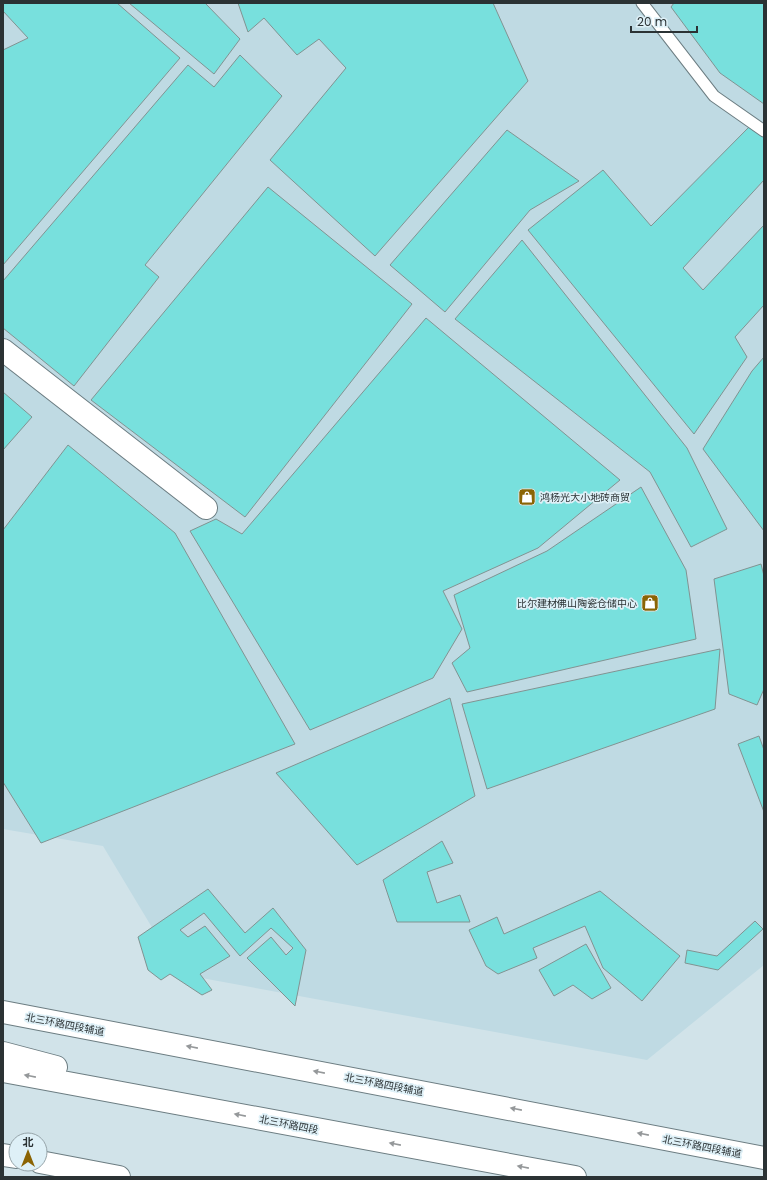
<svg xmlns="http://www.w3.org/2000/svg" width="767" height="1180" viewBox="0 0 767 1180" font-family="Poppins,'Noto Sans SC',sans-serif">
<style>
.built{fill:#bfdae3}
.building{fill:#78e0dd;stroke:#819392}
.lines{fill:none;stroke-linecap:round;stroke-linejoin:round}
.service-casing{stroke:#6c7d82;stroke-width:13}
.minor-casing{stroke:#6c7d82;stroke-width:24}
.secondary-casing{stroke:#6c7d82;stroke-width:24}
.trunk-casing{stroke:#6c7d82;stroke-width:24}
.service{stroke:#fff;stroke-width:11}
.minor{stroke:#fff;stroke-width:22}
.secondary{stroke:#fff;stroke-width:22}
.trunk{stroke:#fff;stroke-width:22}
.oneway{fill:#95989a}
.labels{text-anchor:middle;stroke-width:3.5;stroke-linejoin:round;paint-order:stroke}
.poi-label{font-size:10px;fill:#2b3234;stroke:#def0f7;text-anchor:start}
.street-label{font-size:10px;fill:#2b3234;stroke:#def0f7}
</style>
<rect width="100%" height="100%" fill="#d1e3e9"/>
<!-- built -->
<path class="built" d="M3,3H764V965L647,1060L180,974L103,846L3,829Z"/>
<!-- building -->
<path class="building" d="M3,3H117L180,58L3,265V50L28,38L3,11Z
M129,3H205L240,39L214,74Z
M238,3H493L528,81L375,256L270,160L346,68L319,39L297,55L264,18L248,32Z
M674,3H764V104L720,73L671,7Z
M240,55L282,96L145,265L159,277L74,386L3,328V281L188,65L214,87Z
M750,126L764,137V180L683,268L703,290L764,225V305L735,337L747,357L694,434L528,230L603,170L651,226Z
M507,130L579,181L530,210L445,312L390,265Z
M268,187L412,304L245,517L91,400Z
M522,240L687,448L727,529L691,547L650,472L455,319Z
M426,318L620,480L538,548L443,591L462,629L433,678L310,730L190,531L216,519L242,534Z
M764,357V531L703,449L752,371Z
M3,392L32,417L3,450Z
M68,445L175,533L295,744L41,843L3,782V530Z
M641,487L686,570L696,639L467,692L452,663L470,648L454,595L547,551Z
M761,564L764,576V689L757,705L729,694L714,579Z
M720,649L715,709L487,789L462,704Z
M450,698L475,796L357,865L276,773Z
M759,736L764,750V812L738,744Z
M442,841L453,863L427,872L437,903L460,895L470,922H397L383,880Z
M208,889L245,933L273,908L306,950L295,1006L247,958L271,937L286,955L293,948L271,928L240,956L204,913L180,930L188,937L205,926L230,956L200,974L212,990L202,995L170,974L161,980L148,970L138,937Z
M600,891L680,956L642,1001L603,968L585,926L533,948L537,958L498,974L486,966L469,930L497,917L504,934Z
M755,921L763,929L718,970L685,963L687,950L717,956Z
M586,944L611,988L592,999L573,985L554,996L539,970Z"/>
<g class="lines">
<defs>
<path id="service" d="M642,3L714,96L764,131"/>
<path id="minor" d="M3,350L206,508"/>
<path id="secondary" d="M3,1012L764,1158"/>
<path id="trunk" d="M3,1053L56,1067
M3,1071L575,1177
M3,1155L16,1157
M40,1162L119,1177"/>
</defs>
<!-- service casing -->
<use href="#service" class="service-casing"/>
<!-- minor casing -->
<use href="#minor" class="minor-casing"/>
<!-- secondary casing -->
<use href="#secondary" class="secondary-casing"/>
<!-- trunk casing -->
<use href="#trunk" class="trunk-casing"/>
<!-- service -->
<use href="#service" class="service"/>
<!-- minor -->
<use href="#minor" class="minor"/>
<!-- secondary -->
<use href="#secondary" class="secondary"/>
<!-- trunk -->
<use href="#trunk" class="trunk"/>
</g>
<!-- one-way arrows -->
<defs><path id="oneway-solid" d="M-6-.8H1V-3.2L6.5 0L1 3.2V.8H-6Z"/></defs>
<g class="oneway">
<use href="#oneway-solid" transform="translate(192 1047) rotate(-169)"/>
<use href="#oneway-solid" transform="translate(319 1072) rotate(-169)"/>
<use href="#oneway-solid" transform="translate(30 1076) rotate(-169)"/>
<use href="#oneway-solid" transform="translate(516 1109) rotate(-169)"/>
<use href="#oneway-solid" transform="translate(240 1115) rotate(-169)"/>
<use href="#oneway-solid" transform="translate(643 1134) rotate(-169)"/>
<use href="#oneway-solid" transform="translate(395 1144) rotate(-169)"/>
<use href="#oneway-solid" transform="translate(523 1167) rotate(-169)"/>
</g>
<!-- icons -->
<defs>
<symbol id="shop-square" viewBox="-11 -11 22 22"><rect x="-9" y="-9" width="18" height="18" rx="4" fill="#8b6404" stroke="#def0f7"/><path d="M-5-2.5h2.3a2.7 3.5 0 0 1 5.4 0H5L5.5 6h-11ZM-1.5-2.5h3a1.5 2.3 0 0 0-3 0Z" fill="#fff"/></symbol>
</defs>
<g fill-rule="evenodd">
<use href="#shop-square" x="517" y="487" width="20" height="20"/>
<use href="#shop-square" x="640" y="593" width="20" height="20"/>
</g>
<g class="labels">
<!-- poi labels -->
<g class="poi-label">
<text x="540" y="501">鸿杨光大小地砖商贸</text>
<text x="637" y="607" text-anchor="end">比尔建材佛山陶瓷仓储中心</text>
</g>
<!-- street labels -->
<g class="street-label">
<text transform="translate(65 1024) rotate(11)" y="4">北三环路四段辅道</text>
<text transform="translate(384 1084) rotate(11)" y="4">北三环路四段辅道</text>
<text transform="translate(289 1124) rotate(11)" y="4">北三环路四段</text>
<text transform="translate(702 1146) rotate(11)" y="4">北三环路四段辅道</text>
</g>
</g>
<!-- border -->
<rect width="767" height="1180" fill="none" stroke="#2b3234" stroke-width="8"/>
<!-- north arrow -->
<g transform="translate(28 1152)"><circle r="19" fill="#def0f7" stroke="#96a4a9"/>
<path d="M0-3L7 15L0 10L-7 15Z" fill="#8b6404"/>
<text y="-6" font-size="11" font-weight="bold" text-anchor="middle" fill="#2b3234">北</text>
</g>
<!-- scale -->
<path d="M631 26v6h66v-6" fill="none" stroke="#2b3234" stroke-width="2"/>
<text x="637" y="26" font-size="12" fill="#2b3234" stroke="#def0f7" stroke-width="3" paint-order="stroke">20 m</text>
</svg>
